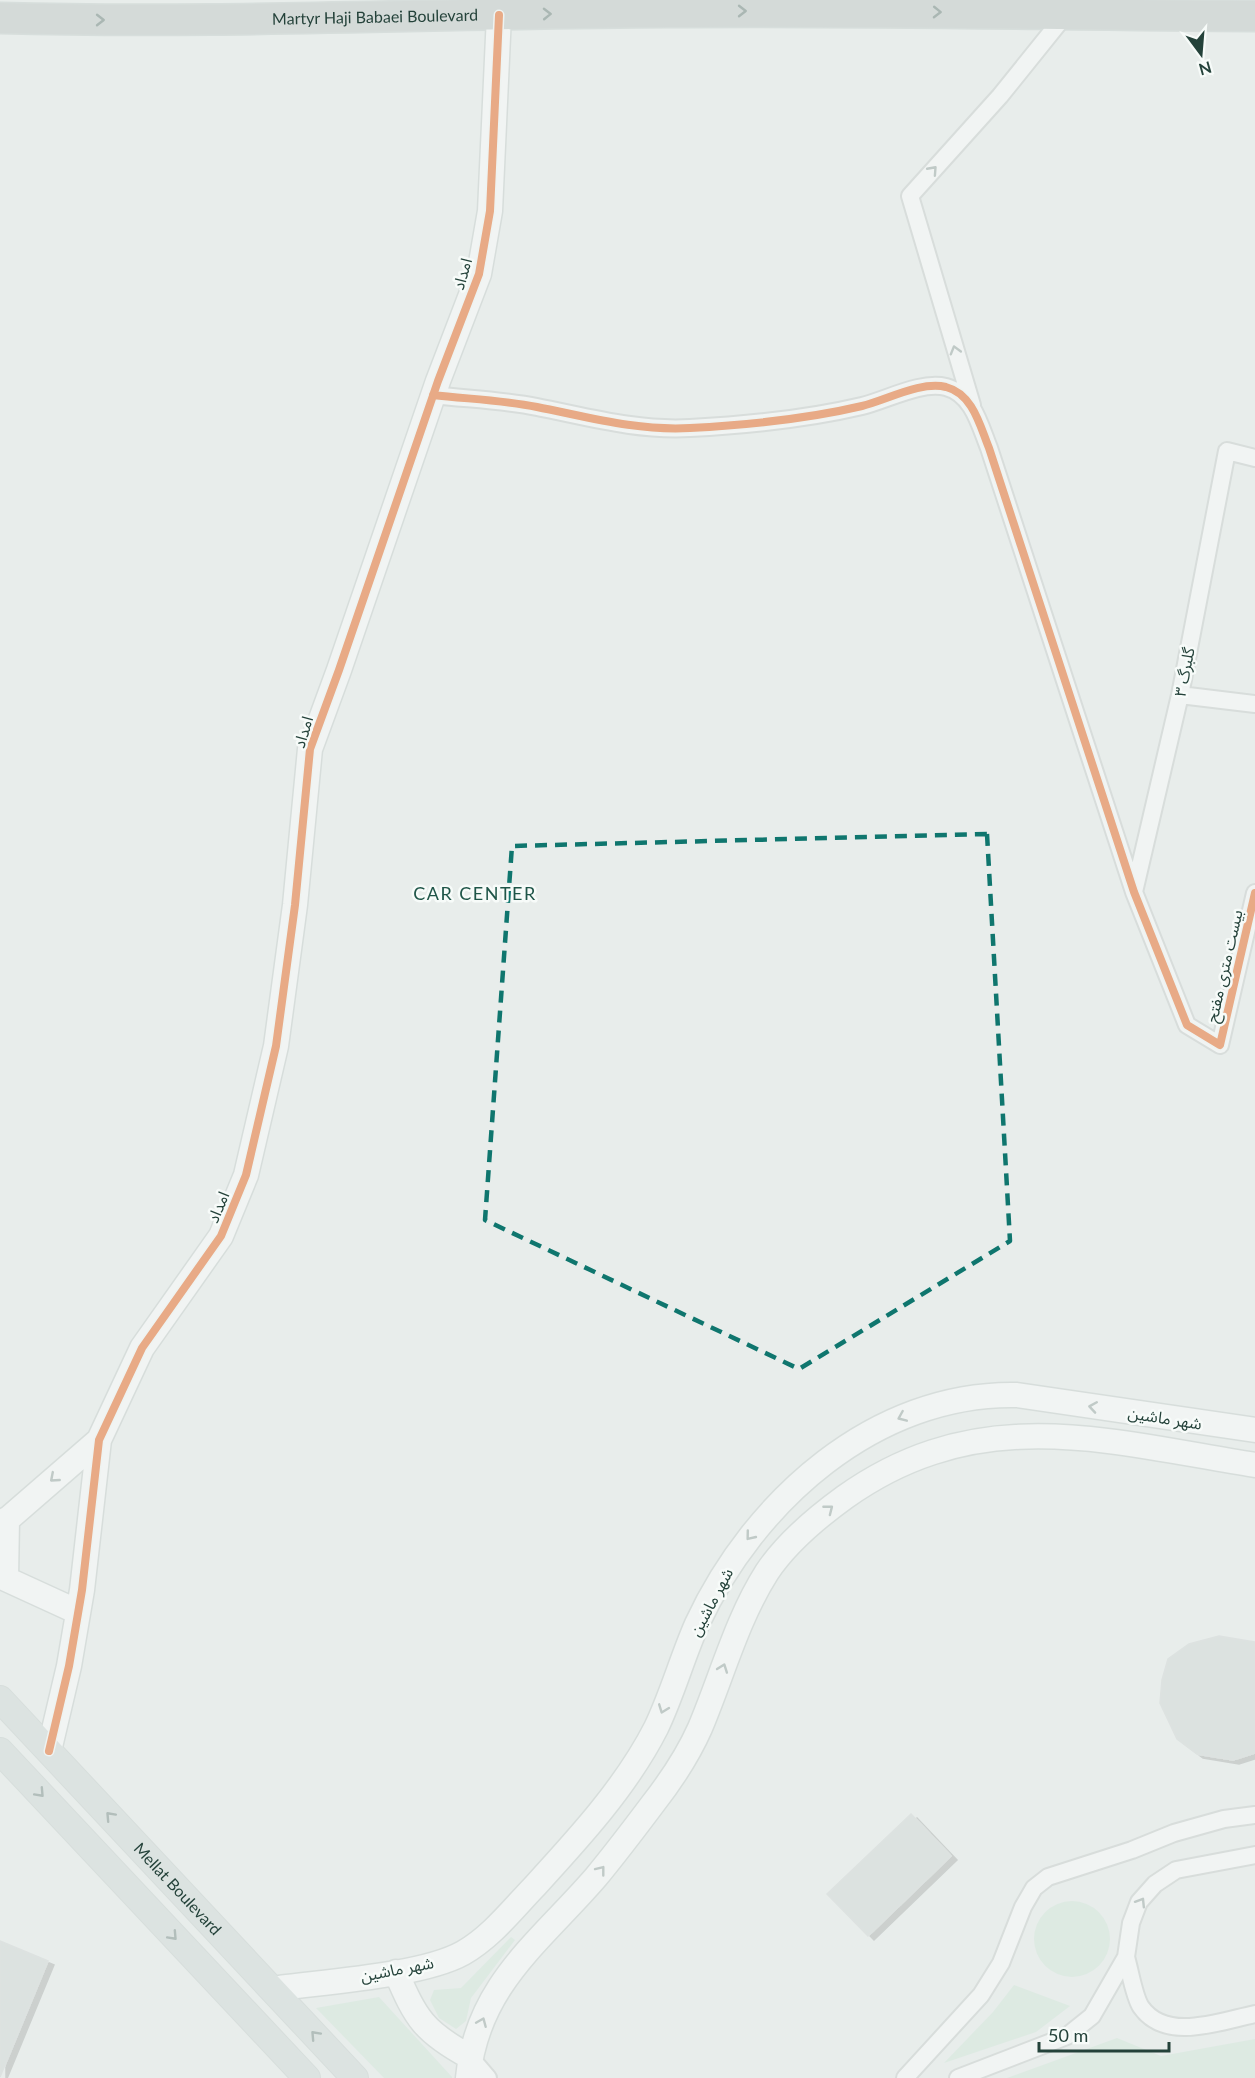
<svg xmlns="http://www.w3.org/2000/svg" width="1255" height="2078" viewBox="0 0 1255 2078" font-family="Lato,'Noto Sans Arabic',sans-serif">
<style>
.green{fill:#d1e6d8}
.building{fill:#cfd4d2;stroke:#d1d6d4;stroke-width:1.5;filter:url(#shadow)}
.lines{fill:none;stroke-linecap:round;stroke-linejoin:round}
.street-casing{stroke:#c5cac8;stroke-width:20}
.secondary-casing{stroke:#c3cbc8;stroke-width:27}
.primary-casing{stroke:#c3ccc9;stroke-width:28}
.highway-casing{stroke:#c3ccc9;stroke-width:33}
.street{stroke:#fcfcfc;stroke-width:16}
.secondary{stroke:#fcfcfc;stroke-width:24}
.primary{stroke:#cfd7d5;stroke-width:26}
.highway{stroke:#bcc4c2;stroke-width:30}
.cycleway-casing{stroke:#f7fbf9;stroke-width:11}
.cycleway{stroke:#e8590c;stroke-width:8}
.oneway{stroke:#617670}
.oneway2{stroke:#909f9b}
.oneway3{stroke:#718580}
.marked{fill:none;stroke:#0f766e;stroke-width:4.5;stroke-dasharray:12 8;stroke-linejoin:round}
.labels{text-anchor:middle;stroke-width:5;stroke-linejoin:round;paint-order:stroke}
.street-label{font-size:16px;fill:#24423a;stroke:#f7fbf9}
.neighbourhood-label{font-size:18px;letter-spacing:1.5px;fill:#1f5548;stroke:#f7fbf9}
</style>
<defs>
<filter id="shadow"><feDropShadow dx="6" dy="4" stdDeviation="0" flood-color="#0004"/></filter>
</defs>
<rect width="100%" height="100%" fill="#e8edeb"/>
<!-- green -->
<path class="green" d="M1034 1939a38 38 0 1 1 76 0a38 38 0 1 1-76 0Z
M511,1937L515,1940L471,1998L466,2021L456,2029L439,2018L430,2000L434,1990L461,1988Z
M1014,1985L1070,2006L1036,2032L944,2063L993,2012Z
M379,1997L452,2077V2078H384L316,2008Z
M1117,2038L1161,2056L1255,2039V2078H1007Z"/>
<!-- building -->
<path class="building" d="M1219,1636L1255,1642V1753L1233,1760L1197,1754L1177,1739L1160,1703L1162,1680L1168,1659L1189,1644Z
M911,1814L951,1856L868,1936L827,1894Z
M0,1941L48,1961L0,2077Z"/>
<g class="lines">
<defs>
<path id="street" d="M433,395C467,399 503,400 537,407C588,417 637,431 690,428C747,425 807,419 862,406C887,400 920,381 946,387C973,394 980,426 989,448L1134,892L1187,1025L1220,1045L1255,893
M972,405L910,196L1000,96L1066,14
M1180,695L1255,704
M1134,892L1180,695L1227,451L1255,458
M1126,1957C1130,1970 1134,1997 1141,2007C1166,2043 1221,2021 1255,2014
M470,2057L488,2078
M905,2078L981,1995L1001,1963L1023,1907L1034,1888L1048,1877L1132,1850L1174,1833L1224,1819L1255,1815
M958,2078L1067,2036L1092,2016L1126,1957L1131,1923L1139,1902L1155,1884L1176,1870L1255,1855"/>
<path id="secondary" d="M7,1519L6,1579L78,1612
M0,1526L99,1440
M49,1751L69,1666L82,1590L99,1440L142,1348L221,1236L246,1175L276,1046L295,905L310,749L339,670L438,381L479,274L490,211L499,15
M396,1972C416,2019 424,2032 470,2057
M272,1989C321,1982 422,1976 463,1953C491,1937 512,1910 534,1887C578,1839 626,1787 656,1728C672,1695 682,1658 697,1624C754,1501 875,1392 1017,1395L1255,1430
M468,2078C477,1985 540,1942 596,1877C615,1854 634,1829 652,1805C670,1782 688,1755 700,1728C722,1676 737,1619 767,1572C787,1542 816,1518 845,1497C979,1402 1106,1441 1255,1465"/>
<g id="primary">
<path id="s1" d="M0,1699L355,2078"/>
<path d="M0,1751L307,2078"/>
</g>
<g id="highway">
<path id="s2" d="M0,18C223,24 446,13 668,12C864,10 1059,15 1255,16"/>
</g>
</defs>
<!-- street casing -->
<use href="#street" class="street-casing"/>
<!-- secondary casing -->
<use href="#secondary" class="secondary-casing"/>
<!-- primary casing -->
<use href="#primary" class="primary-casing"/>
<!-- highway casing -->
<use href="#highway" class="highway-casing"/>
<!-- street -->
<use href="#street" class="street"/>
<!-- secondary -->
<use href="#secondary" class="secondary"/>
<!-- primary -->
<use href="#primary" class="primary"/>
<!-- highway -->
<use href="#highway" class="highway"/>
<defs>
<path id="cycleway" d="M433,395C467,399 503,400 537,407C588,417 637,431 690,428C747,425 807,419 862,406C887,400 920,381 946,387C973,394 980,426 989,448L1134,892L1187,1025L1220,1045L1255,893
M49,1751L69,1666L82,1590L99,1440L142,1348L221,1236L246,1175L276,1046L295,905L310,749L339,670L438,381L479,274L490,211L499,15"/>
</defs>
<!-- cycleway casing -->
<use href="#cycleway" class="cycleway-casing"/>
<!-- cycleway -->
<use href="#cycleway" class="cycleway"/>
</g>
<!-- one-way arrows -->
<defs><path id="oneway-chevron" d="M-2-3.5L2.5 0L-2 3.5" fill="none" stroke-width="1.6" stroke-linecap="round" stroke-linejoin="round" transform="scale(1.5)"/></defs>
<g class="oneway">
<use href="#oneway-chevron" transform="translate(742 11)"/>
<use href="#oneway-chevron" transform="translate(937 12) rotate(1)"/>
<use href="#oneway-chevron" transform="translate(547 14) rotate(-1)"/>
<use href="#oneway-chevron" transform="translate(100 20)"/>
</g>
<g class="oneway2">
<use href="#oneway-chevron" transform="translate(933 170) rotate(-48)"/>
<use href="#oneway-chevron" transform="translate(955 350) rotate(-106)"/>
<use href="#oneway-chevron" transform="translate(1093 1407) rotate(-171)"/>
<use href="#oneway-chevron" transform="translate(902 1417) rotate(157)"/>
<use href="#oneway-chevron" transform="translate(54 1478) rotate(139)"/>
<use href="#oneway-chevron" transform="translate(829 1509) rotate(-38)"/>
<use href="#oneway-chevron" transform="translate(750 1536) rotate(129)"/>
<use href="#oneway-chevron" transform="translate(723 1668) rotate(-70)"/>
<use href="#oneway-chevron" transform="translate(663 1709) rotate(111)"/>
<use href="#oneway-chevron" transform="translate(601 1870) rotate(-52)"/>
<use href="#oneway-chevron" transform="translate(1141 1902) rotate(-58)"/>
<use href="#oneway-chevron" transform="translate(482 2022) rotate(-67)"/>
</g>
<g class="oneway3">
<use href="#oneway-chevron" transform="translate(40 1793) rotate(47)"/>
<use href="#oneway-chevron" transform="translate(110 1816) rotate(-133)"/>
<use href="#oneway-chevron" transform="translate(173 1936) rotate(47)"/>
<use href="#oneway-chevron" transform="translate(315 2035) rotate(-133)"/>
</g>
<!-- marked area -->
<path d="M0 0H1255V2078H0ZM987,834L1010,1241L799,1369L485,1220L512,846Z" fill="#e8edeb" fill-opacity=".55" fill-rule="evenodd"/>
<path class="marked" d="M987,834L1010,1241L799,1369L485,1220L512,846Z"/>
<g class="labels">
<!-- street labels -->
<g class="street-label">
<text dy="6" stroke="none"><textPath href="#s2" startOffset="375">Martyr Haji Babaei Boulevard</textPath></text>
<text transform="translate(462 274) rotate(-74)" y="6">امداد</text>
<text transform="translate(1184 672) rotate(-79)" y="6">گلبرگ ۳</text>
<text transform="translate(303 732) rotate(-73)" y="6">امداد</text>
<text transform="translate(1224 966) rotate(-77)" y="6">بیست متری مفتح</text>
<text transform="translate(218 1207) rotate(-67)" y="6">امداد</text>
<text transform="translate(1165 1418) rotate(9)" y="6">شهر ماشین</text>
<text transform="translate(711 1602) rotate(-62)" y="6">شهر ماشین</text>
<text dy="6" stroke="none"><textPath href="#s1" startOffset="260">Mellat Boulevard</textPath></text>
<text transform="translate(397 1969) rotate(-11)" y="6">شهر ماشین</text>
</g>
<!-- neighbourhood labels -->
<g class="neighbourhood-label">
<text x="475" y="900">CAR CENTER</text>
</g>
</g>
<!-- north arrow -->
<g transform="translate(1201 54) rotate(164)" stroke="#f7fbf9" stroke-width="4.5" paint-order="stroke">
<path d="M0-4.5L10 22L0 15L-10 22Z" fill="#24423a"/>
<text y="-9" font-size="16" font-weight="bold" text-anchor="middle" fill="#24423a">N</text>
</g>
<!-- scale -->
<path d="M1039 2042v9h130v-9" fill="none" stroke="#24423a" stroke-width="3"/>
<text x="1048" y="2042" font-size="18" fill="#24423a" stroke="#f7fbf9" stroke-width="4.5" paint-order="stroke">50 m</text>
</svg>
